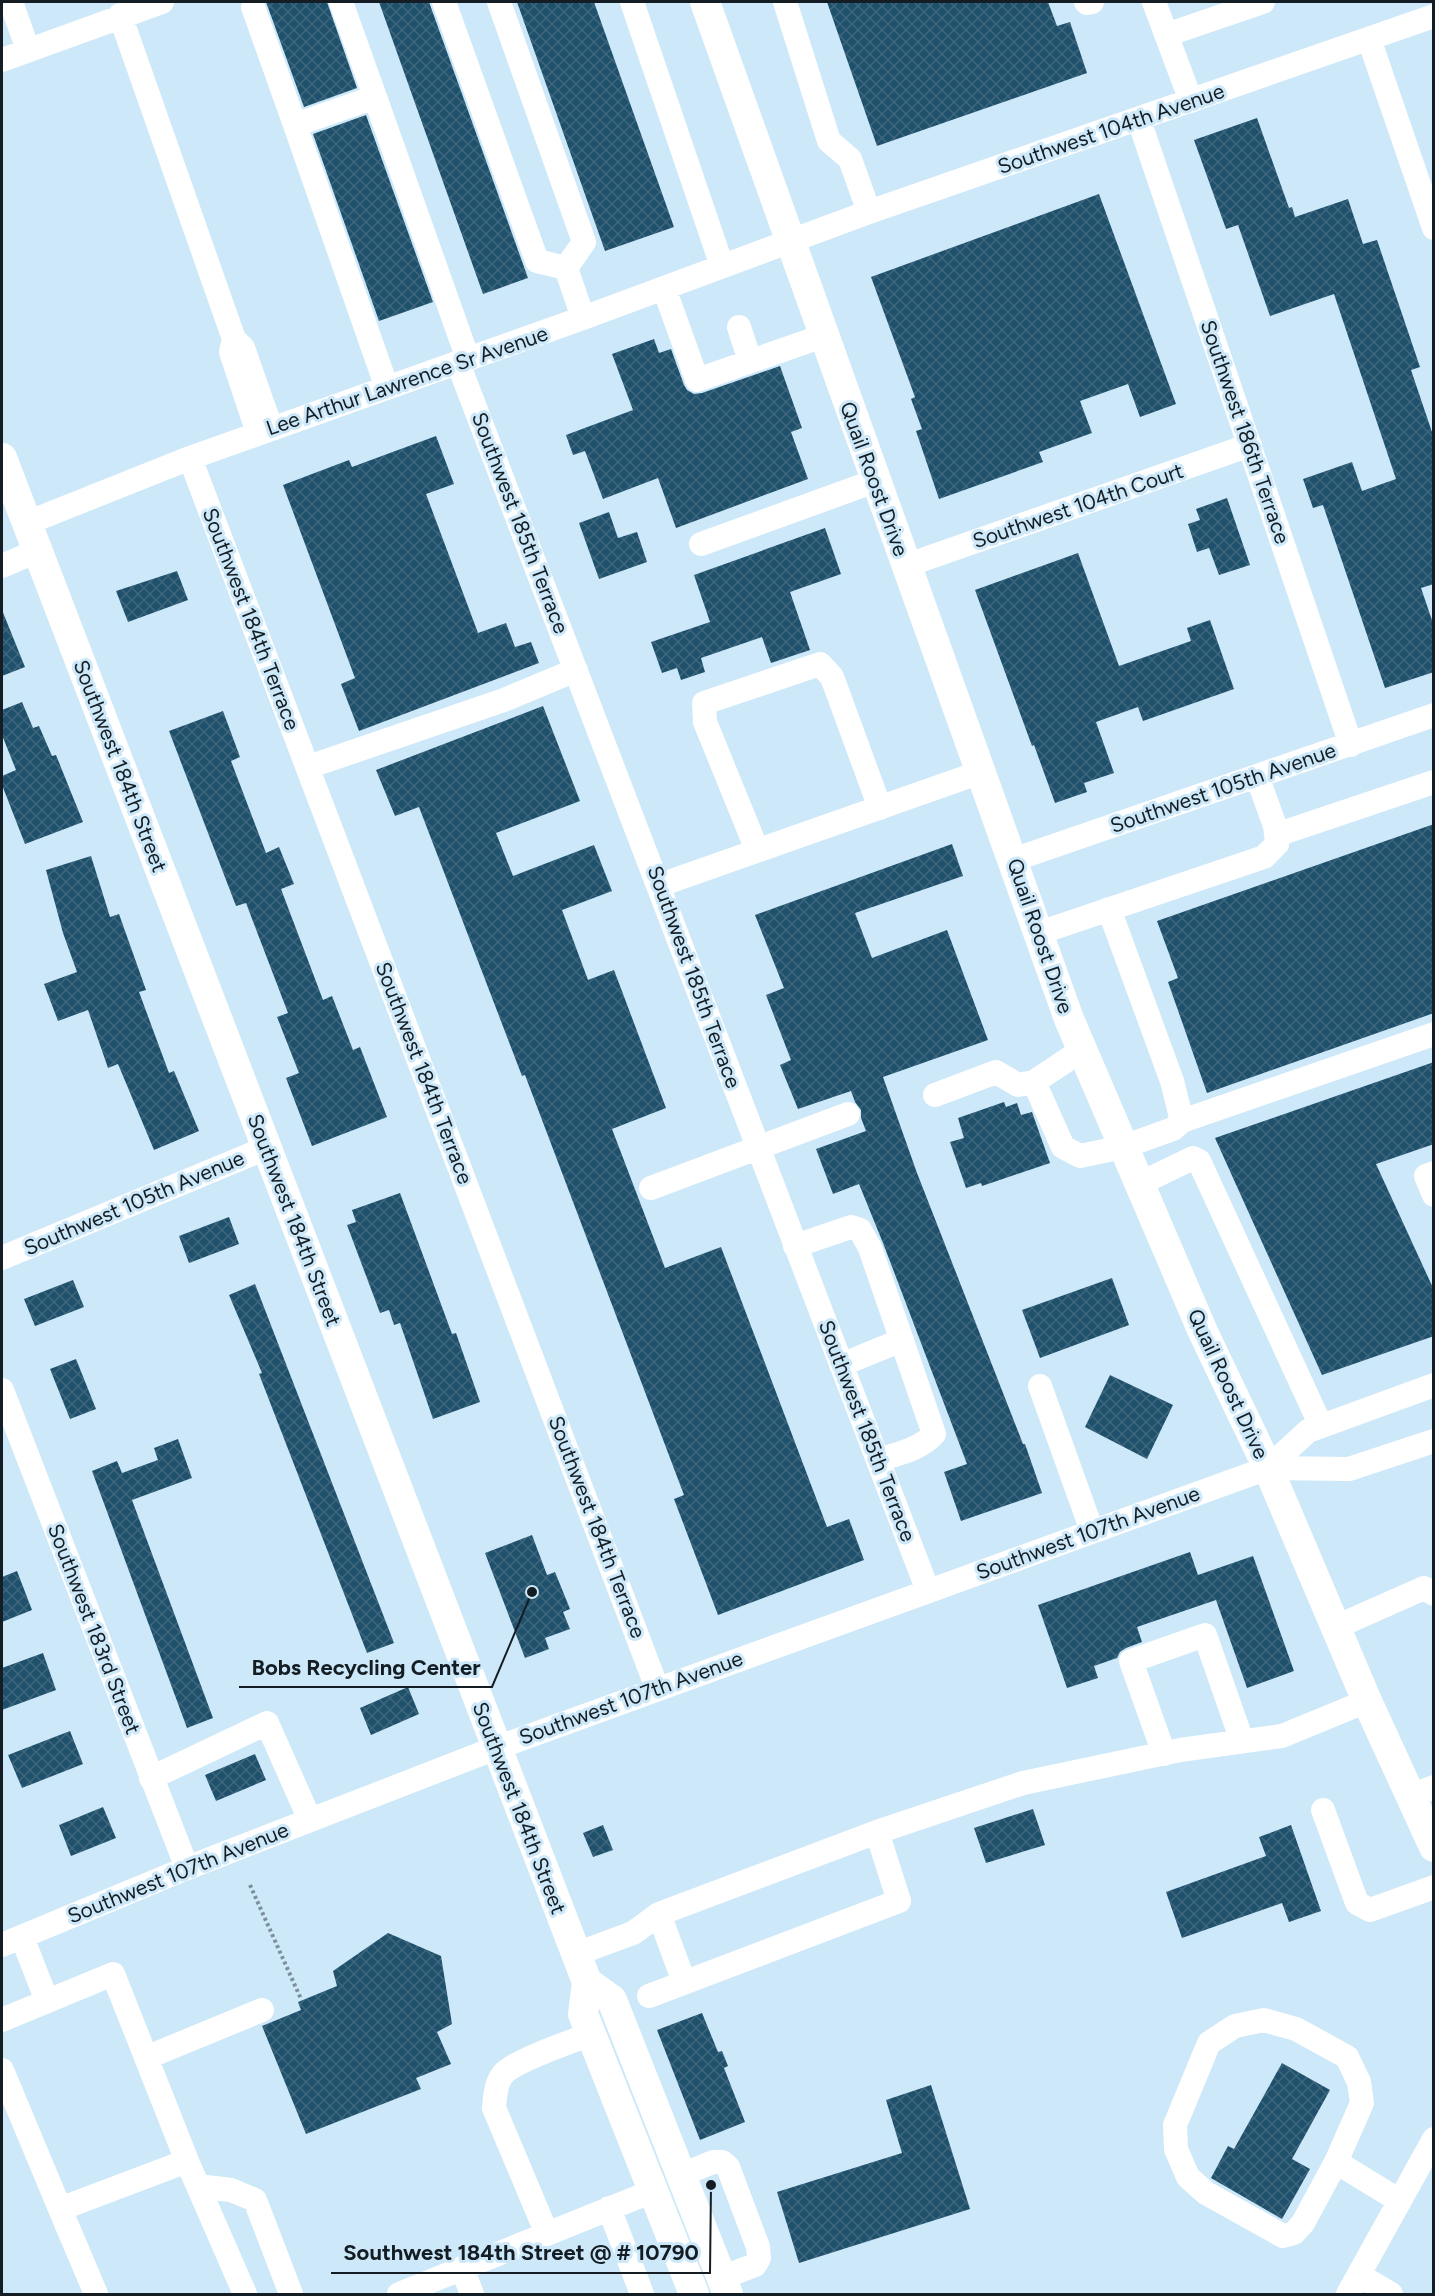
<svg xmlns="http://www.w3.org/2000/svg" width="1435" height="2296" viewBox="0 0 1435 2296" font-family="Figtree,sans-serif">
<style>
.building{fill:url(#building-cross-hatch)}
.lines{fill:none;stroke-linecap:round;stroke-linejoin:round}
.path{stroke:#7c8f9b;stroke-width:4;stroke-dasharray:3 3;stroke-linecap:butt}
.minor{stroke:#fff;stroke-width:24}
.major{stroke:#fff;stroke-width:30}
.labels{text-anchor:middle;stroke-width:6;stroke-linejoin:round;paint-order:stroke}
.street-label{font-size:21px;fill:#141d23;stroke:#cde8f9}
.leader{fill:none;stroke:#141d23;stroke-width:2}
.callout-dot{fill:#141d23;stroke:#cde8f9;stroke-width:2}
.callout-label{font-size:22px;text-anchor:middle;font-weight:bold;fill:#141d23;stroke:#cde8f9;stroke-width:6;stroke-linejoin:round;paint-order:stroke}
</style>
<defs>
<pattern id="building-cross-hatch" width="8" height="8" patternUnits="userSpaceOnUse" patternTransform="scale(1.5)"><rect width="8" height="8" fill="#20516c"/><path d="M0 0l8 8M0 8l8-8" fill="none" stroke="#3e667c"/></pattern>
</defs>
<rect width="100%" height="100%" fill="#cde8f9"/>
<!-- building -->
<path class="building" d="M266,2H327L357,88L304,107Z
M379,2H429L528,278L483,294Z
M517,2H594L674,227L605,251Z
M827,2H1048L1057,26L1070,22L1087,73L877,146Z
M366,115L433,302L379,321L313,134Z
M1257,118L1289,208L1292,207L1295,217L1348,199L1363,244L1377,240L1420,367L1411,370L1434,438V584L1421,588L1434,626V672L1385,688L1323,505L1313,508L1303,479L1352,462L1362,491L1396,479L1334,294L1270,316L1238,225L1226,229L1194,140Z
M1099,194L1176,404L1140,417L1128,384L1080,401L1092,433L1039,452L1043,462L939,499L916,431L922,429L911,399L915,397L871,277Z
M654,339L659,353L671,349L684,385L687,390L694,394L702,393L780,366L802,428L791,432L808,479L676,528L658,478L603,499L585,451L573,455L566,435L633,410L612,354Z
M436,436L454,484L426,494L478,633L506,623L515,647L531,642L539,663L359,731L341,684L355,678L283,485L349,460L352,467Z
M1227,498L1250,565L1219,575L1209,548L1197,552L1188,524L1200,520L1196,509Z
M609,512L618,538L637,532L647,562L599,579L579,523Z
M825,528L841,574L790,592L810,650L771,663L762,637L701,658L705,672L681,680L677,668L662,673L651,642L710,622L694,575Z
M1078,553L1119,666L1191,641L1187,628L1210,620L1234,689L1143,721L1138,707L1096,722L1114,773L1084,783L1087,792L1055,803L1034,745L1032,746L975,590Z
M177,571L188,600L128,622L116,591Z
M2,610L25,667L2,676Z
M22,702L33,728L39,726L52,756L56,755L83,822L25,844L2,785V776L16,770L2,735V710Z
M543,706L580,801L496,833L513,876L594,845L612,891L562,910L588,980L614,970L666,1108L612,1129L665,1268L721,1247L827,1527L849,1519L864,1560L718,1615L674,1499L684,1495L525,1075L522,1076L419,807L395,816L376,770Z
M223,711L240,757L231,761L266,853L279,847L294,884L281,889L323,1000L332,996L353,1050L360,1047L387,1117L312,1146L286,1078L299,1073L277,1017L288,1013L246,903L236,906L169,731Z
M1434,824V1013L1207,1093L1168,982L1178,978L1157,921Z
M952,844L963,876L855,913L872,958L947,930L988,1040L883,1077L917,1173L1023,1444H1025L1042,1493L961,1521L944,1472L967,1464L883,1243L859,1184L833,1194L816,1149L866,1131L861,1118V1110L855,1102L851,1091L798,1109L780,1065L791,1060L766,995L784,988L755,915Z
M91,856L110,917L119,914L146,990L139,992L169,1073L174,1071L199,1131L154,1150L118,1064L108,1068L88,1010L58,1021L44,984L77,972L63,933L46,870Z
M1434,1062V1144L1376,1164L1434,1290V1336L1322,1375L1215,1138Z
M1004,1102L1006,1107L1017,1103L1021,1115L1032,1112L1050,1163L982,1186L981,1183L966,1188L950,1142L964,1138L958,1118Z
M400,1193L452,1334L456,1333L480,1402L433,1419L400,1323L394,1325L389,1310L380,1313L347,1225L356,1222L352,1210Z
M229,1217L239,1244L189,1263L179,1236Z
M1112,1278L1129,1325L1040,1358L1022,1310Z
M73,1280L84,1307L35,1326L24,1299Z
M255,1284L394,1643L367,1653L259,1374L262,1373L229,1295Z
M76,1359L96,1409L70,1419L50,1369Z
M1110,1375L1173,1405L1147,1459L1085,1427Z
M178,1439L192,1478L132,1500L213,1718L187,1728L92,1471L117,1461L122,1473L158,1460L154,1448Z
M532,1535L547,1575L555,1572L570,1609L563,1612L570,1629L545,1638L549,1649L525,1658L485,1553Z
M1190,1552L1198,1575L1253,1556L1294,1671L1247,1688L1216,1600L1137,1627L1142,1642L1126,1648L1120,1652L1117,1658L1094,1666L1098,1678L1067,1688L1038,1605Z
M17,1571L32,1610L2,1622V1577Z
M43,1653L56,1690L2,1710V1668Z
M408,1687L419,1714L371,1735L360,1708Z
M70,1731L83,1764L22,1788L8,1755Z
M255,1754L266,1780L216,1801L205,1775Z
M103,1807L116,1838L71,1856L59,1825Z
M1033,1809L1045,1845L986,1863L974,1828Z
M603,1825L613,1850L593,1857L583,1833Z
M1291,1825L1321,1911L1289,1922L1282,1903L1182,1938L1166,1892L1266,1856L1259,1837Z
M388,1933L441,1956L452,2024L437,2032L451,2064L416,2078L421,2089L306,2134L262,2026L301,2010L298,2002L337,1986L333,1971Z
M702,2013L718,2052L722,2051L728,2066L724,2068L745,2122L700,2140L657,2030Z
M1282,2063L1330,2090L1292,2159L1310,2169L1282,2219L1211,2178L1228,2146L1234,2149Z
M931,2085L970,2209L799,2263L777,2192L902,2153L886,2100Z"/>
<g class="lines">
<!-- path -->
<path class="path" d="M250,1885L301,1999"/>
<!-- minor -->
<path class="minor" d="M11,2L28,50
M341,2L375,97
M444,2L537,261L566,268L583,318
M499,2L584,242L566,268
M632,2L722,266
M785,2L829,141L850,159L869,212
M1086,2L1087,3L1092,2
M1154,2L1191,101
M253,7L295,125
M120,15L234,339
M1166,35L1263,2
M1369,39L1434,228
M2,60L162,2
M1139,120L1351,745
M664,288L697,380L823,336
M739,327L750,361
M458,363L928,1591
M387,388L295,125L375,97L468,359
M258,433L231,352L234,339L243,348L271,428
M190,458L657,1688
M27,523L190,458L583,318L869,212L1434,16
M701,544L875,481
M2,566L37,551
M905,566L1250,445
M308,767L504,700L576,670
M1276,835L1434,782
M757,850L705,722L704,703L820,664L832,677L880,808
M1013,860L1434,715
M660,885L981,772
M1039,933L1264,857L1277,844L1275,826L1257,776
M1034,1082L1063,1147L1080,1156L1123,1147L1173,1129L1182,1121L1172,1081L1109,909
M935,1095L996,1072L1018,1085L1034,1082L1082,1050
M1182,1121L1434,1034
M1434,1173L1426,1176L1434,1195
M1139,1184L1193,1158L1199,1161L1321,1426
M651,1188L848,1114
M795,1246L851,1227L860,1230L870,1248L934,1434C921,1449 897,1454 878,1460
M2,1258L266,1148
M841,1365L902,1340
M1040,1386L1092,1531
M2,1390L187,1868
M1268,1468L1349,1469L1434,1441
M1336,1627L1424,1588L1434,1594
M1164,1754L1131,1661L1205,1635L1242,1741
M151,1778L267,1723L310,1820
M1410,1796L1434,1787
M1323,1810L1357,1903L1370,1910L1434,1887
M659,1914L684,1982
M22,1937L47,2001
M2,1945L187,1868L496,1748L1268,1468L1308,1431L1434,1385
M576,1954L633,1933L659,1914L877,1832L1023,1783L1180,1750L1282,1736L1367,1701
M649,1996L899,1901L877,1832
M2,2020L113,1974L187,2161
M148,2057L262,2010
M2,2070L60,2209
M1336,2162L1303,2223L1294,2233L1283,2236L1206,2193L1188,2177L1176,2149L1175,2125L1209,2043L1235,2026L1264,2020L1296,2029L1347,2057L1359,2082L1362,2103L1336,2162L1400,2201
M681,2175L713,2162H722L728,2167L758,2247L759,2258L755,2265L721,2278
M198,2186L231,2190L255,2200L291,2294
M609,2208L642,2294
M547,2234L494,2108C495,2095 496,2081 505,2072C520,2059 570,2042 591,2034
M462,2268L472,2294
M1359,2275L1391,2294
M96,2294L60,2209L187,2161L245,2294
M399,2294L653,2191
M1348,2294L1434,2139"/>
<!-- major -->
<path class="major" d="M705,2L1069,1019L1203,1332L1268,1468L1367,1701L1434,1847
M2,458L587,1982L583,2014L694,2294
M587,1982L612,2000L728,2294"/>
</g>
<g class="labels">
<!-- street labels -->
<g class="street-label">
<text transform="translate(1111 129) rotate(-19)" y="7">Southwest 104th Avenue</text>
<text transform="translate(407 381) rotate(-19)" y="7">Lee Arthur Lawrence Sr Avenue</text>
<text transform="translate(1245 432) rotate(71)" y="7">Southwest 186th Terrace</text>
<text transform="translate(874 479) rotate(70)" y="7">Quail Roost Drive</text>
<text transform="translate(1078 506) rotate(-19)" y="7">Southwest 104th Court</text>
<text transform="translate(520 523) rotate(69)" y="7">Southwest 185th Terrace</text>
<text transform="translate(251 619) rotate(69)" y="7">Southwest 184th Terrace</text>
<text transform="translate(120 766) rotate(69)" y="7">Southwest 184th Street</text>
<text transform="translate(1223 788) rotate(-19)" y="7">Southwest 105th Avenue</text>
<text transform="translate(1040 936) rotate(71)" y="7">Quail Roost Drive</text>
<text transform="translate(694 977) rotate(70)" y="7">Southwest 185th Terrace</text>
<text transform="translate(424 1073) rotate(69)" y="7">Southwest 184th Terrace</text>
<text transform="translate(134 1203) rotate(-23)" y="7">Southwest 105th Avenue</text>
<text transform="translate(294 1220) rotate(69)" y="7">Southwest 184th Street</text>
<text transform="translate(1228 1384) rotate(65)" y="7">Quail Roost Drive</text>
<text transform="translate(867 1431) rotate(69)" y="7">Southwest 185th Terrace</text>
<text transform="translate(597 1527) rotate(69)" y="7">Southwest 184th Terrace</text>
<text transform="translate(1088 1533) rotate(-20)" y="7">Southwest 107th Avenue</text>
<text transform="translate(94 1629) rotate(69)" y="7">Southwest 183rd Street</text>
<text transform="translate(631 1698) rotate(-20)" y="7">Southwest 107th Avenue</text>
<text transform="translate(519 1808) rotate(69)" y="7">Southwest 184th Street</text>
<text transform="translate(178 1873) rotate(-22)" y="7">Southwest 107th Avenue</text>
</g>
</g>
<!-- callouts -->
<path class="leader" d="M532 1592L492 1687H239M711 2185L710 2273H331"/>
<g class="callout-dot">
<circle cx="532" cy="1592" r="6"/>
<circle cx="711" cy="2185" r="6"/>
</g>
<g class="callout-label">
<text x="366" y="1675">Bobs Recycling Center</text>
<text x="521" y="2260">Southwest 184th Street @ # 10790</text>
</g>
<!-- border -->
<rect width="1435" height="2296" fill="none" stroke="#141d23" stroke-width="6"/>
</svg>
